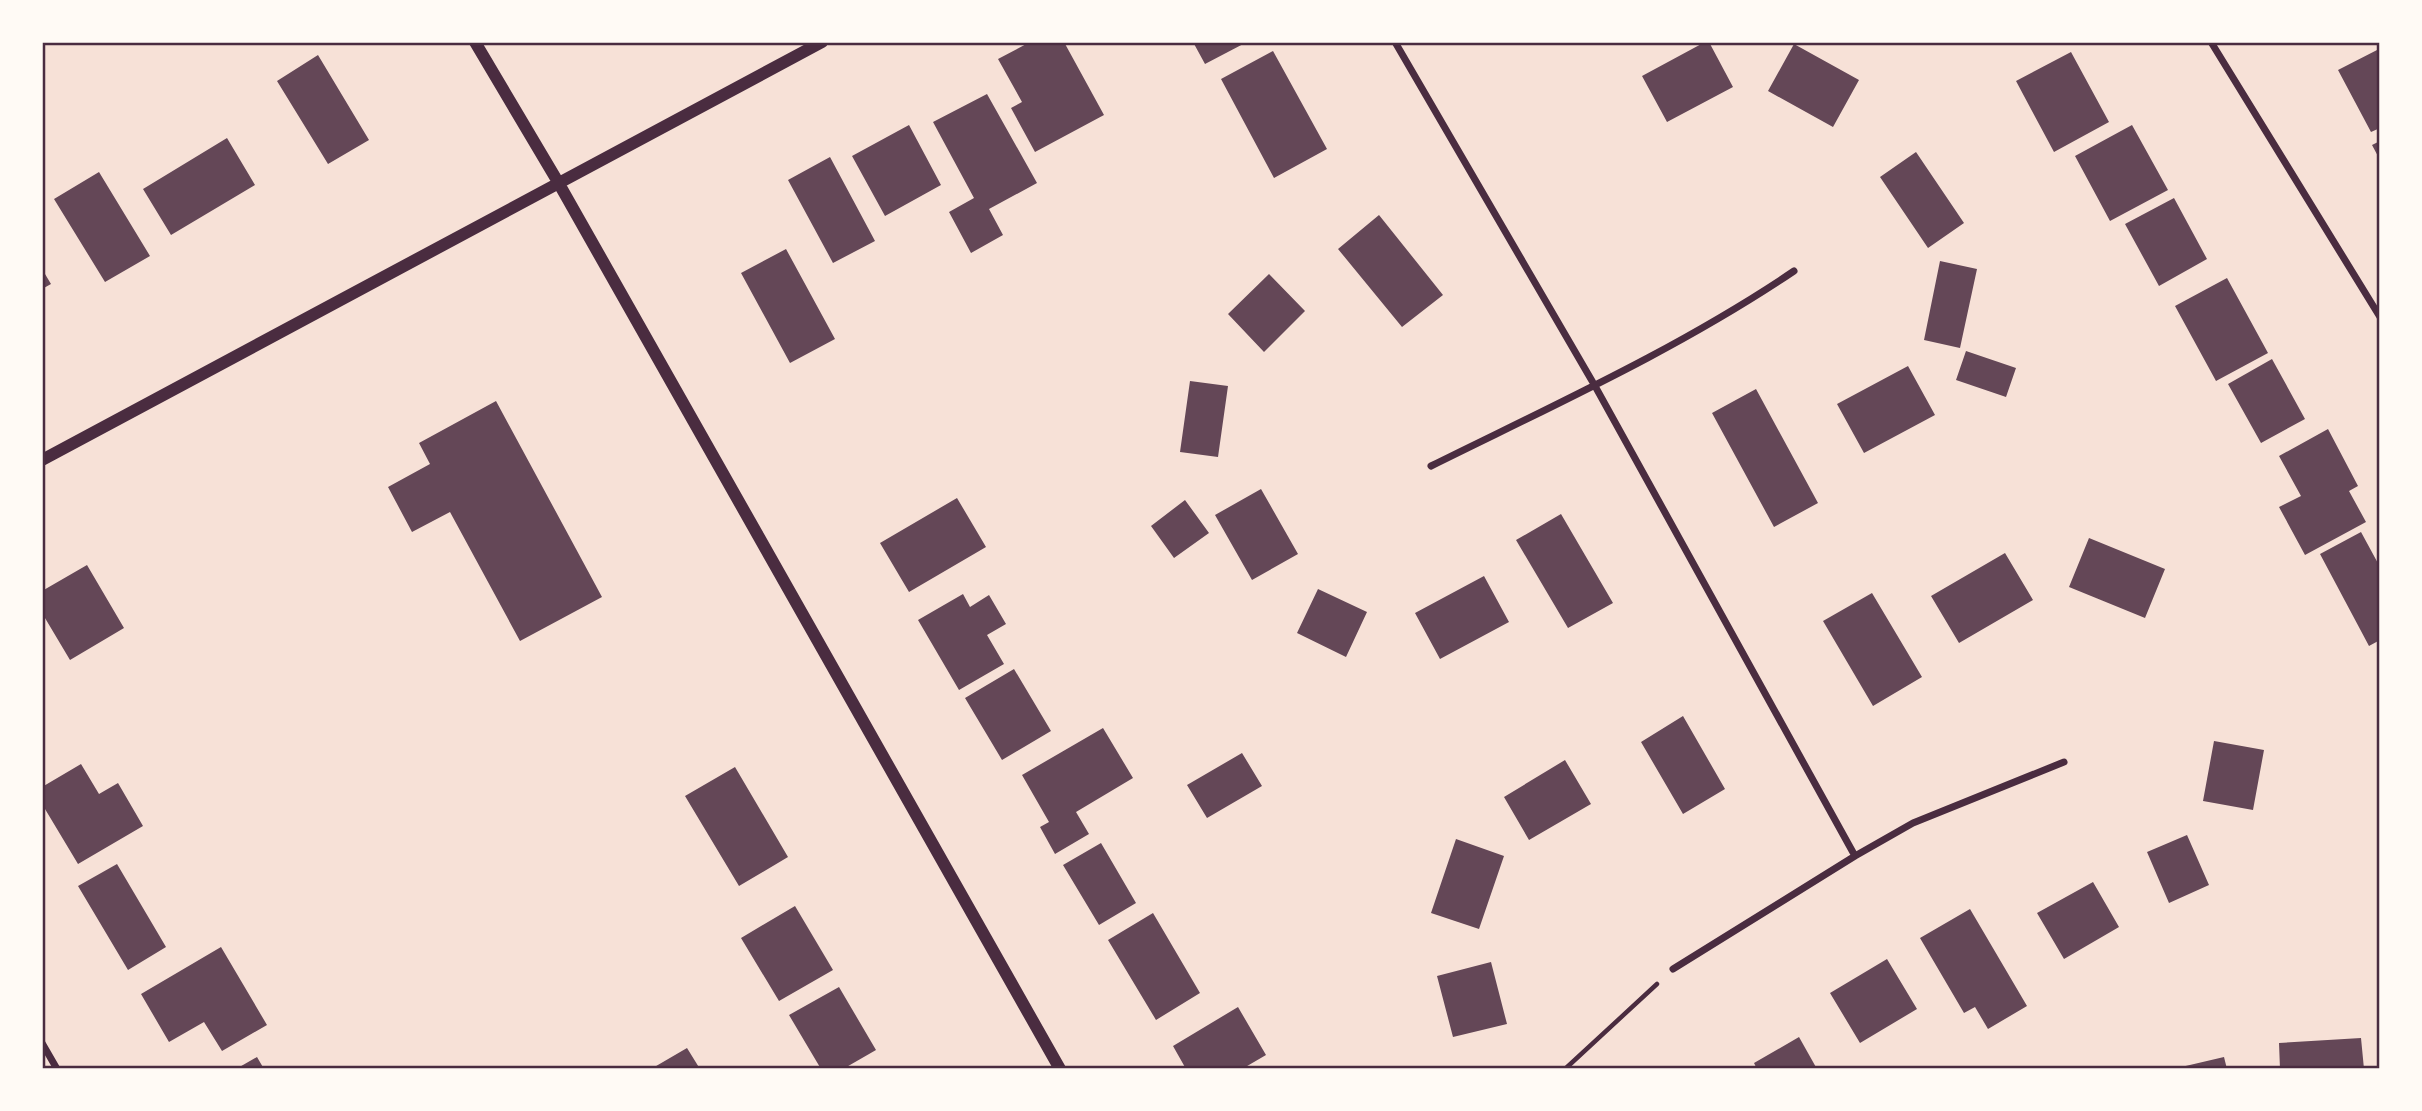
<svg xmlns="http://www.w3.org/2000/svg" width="2422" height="1111" viewBox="0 0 2422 1111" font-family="Ubuntu,sans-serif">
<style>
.building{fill:#644757}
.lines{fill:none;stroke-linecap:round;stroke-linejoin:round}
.path{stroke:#4a2c40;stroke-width:4.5}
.minor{stroke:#4a2c40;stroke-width:7}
.tertiary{stroke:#4a2c40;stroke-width:12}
.neatline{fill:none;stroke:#4a2c40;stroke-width:2.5}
</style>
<rect width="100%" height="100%" fill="#f7e1d7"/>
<!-- building -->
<path class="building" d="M1030,42H1064L1104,115L1035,152L1011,108L1022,102L998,59Z
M1193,42H1247L1205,64Z
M1705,42H1709L1733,87L1667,122L1642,76Z
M1794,44L1859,80L1833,127L1768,91Z
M2379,49L2380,128L2371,132L2338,70Z
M1273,51L1327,149L1274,178L1221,79Z
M2071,52L2109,122L2054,152L2016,81Z
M318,55L369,140L328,164L277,81Z
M987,94L1037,183L989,209L1003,235L971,253L949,212L974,198L933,122Z
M909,125L941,185L885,216L852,156Z
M2132,125L2168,190L2110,221L2075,156Z
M227,138L255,185L171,235L143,189Z
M2380,141V160L2372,145Z
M1916,152L1964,223L1928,248L1880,177Z
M830,157L875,241L833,263L788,180Z
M99,172L150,256L105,282L54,199Z
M2174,198L2207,259L2159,286L2125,224Z
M1379,215L1443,295L1402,327L1338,249Z
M786,249L835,339L790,363L741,273Z
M1940,261L1977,269L1960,348L1924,340Z
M42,269L51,284L42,289Z
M1269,274L1305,311L1264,352L1228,314Z
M2227,278L2268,353L2216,381L2175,306Z
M1966,351L2016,368L2006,397L1956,380Z
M2272,359L2305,419L2261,443L2228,384Z
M1908,366L1935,415L1864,453L1837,404Z
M1190,381L1228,386L1218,457L1180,452Z
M1756,389L1818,503L1774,527L1712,413Z
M496,401L602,597L520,641L450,512L412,532L388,487L430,464L419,443Z
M2328,429L2358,486L2349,491L2366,522L2305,555L2279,507L2301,496L2279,456Z
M1261,489L1298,554L1252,580L1215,515Z
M957,498L986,547L909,592L880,543Z
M1185,500L1209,533L1174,558L1151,526Z
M1561,514L1613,603L1568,628L1516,540Z
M2361,532L2380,567V640L2369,646L2320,554Z
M2089,538L2165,569L2145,618L2069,587Z
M2005,553L2033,600L1959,643L1931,596Z
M87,565L124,628L70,660L42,613V591Z
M1484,576L1509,622L1440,659L1415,613Z
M1318,589L1367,612L1346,657L1297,633Z
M1872,593L1922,677L1873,706L1823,621Z
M963,594L970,607L989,595L1006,624L987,635L1004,664L959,690L918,620Z
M1014,669L1051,731L1002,760L965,698Z
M1683,716L1725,789L1683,814L1641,742Z
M1103,728L1133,778L1076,812L1089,834L1055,854L1040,827L1049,822L1022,775Z
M2214,741L2264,750L2253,810L2203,801Z
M1242,753L1262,786L1207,818L1187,785Z
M1565,760L1591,804L1529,840L1504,797Z
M81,764L99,794L118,783L143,826L78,864L42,804V787Z
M735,767L788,857L739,886L685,796Z
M2187,835L2209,885L2169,903L2147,852Z
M1456,839L1504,856L1479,929L1431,913Z
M1101,843L1136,903L1099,925L1063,865Z
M117,864L166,947L128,970L78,886Z
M2093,882L2119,927L2064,959L2037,913Z
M795,906L833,970L779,1001L741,938Z
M1970,909L2027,1006L1988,1029L1975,1007L1964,1013L1920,938Z
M1153,913L1200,993L1156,1020L1108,940Z
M221,947L267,1025L222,1051L204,1022L169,1042L141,994Z
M1887,959L1917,1009L1860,1043L1830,993Z
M1491,962L1507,1024L1453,1037L1437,976Z
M839,987L876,1050L843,1069H821L789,1015Z
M1238,1007L1266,1055L1242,1069H1186L1173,1046Z
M1799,1037L1817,1069H1757L1754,1063Z
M2361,1038L2364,1069H2280L2279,1043Z
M687,1048L700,1069H651Z
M257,1057L264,1069H236Z
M2224,1057L2227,1069H2177V1068Z"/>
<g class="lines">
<!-- path -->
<path class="path" d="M1565,1069L1657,984"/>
<!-- minor -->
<path class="minor" d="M1395,42L1595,386L1855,856
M2211,42L2380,317
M1431,466C1554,405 1680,348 1794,271
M1673,969L1855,856L1913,823L2064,762
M42,1043L57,1069"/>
<!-- tertiary -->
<path class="tertiary" d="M475,42L558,182L1060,1069
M42,460L822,42"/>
</g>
<!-- border -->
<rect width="2422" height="1111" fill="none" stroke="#fffaf5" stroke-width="88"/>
<rect x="44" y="44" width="2334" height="1023" class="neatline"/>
</svg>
